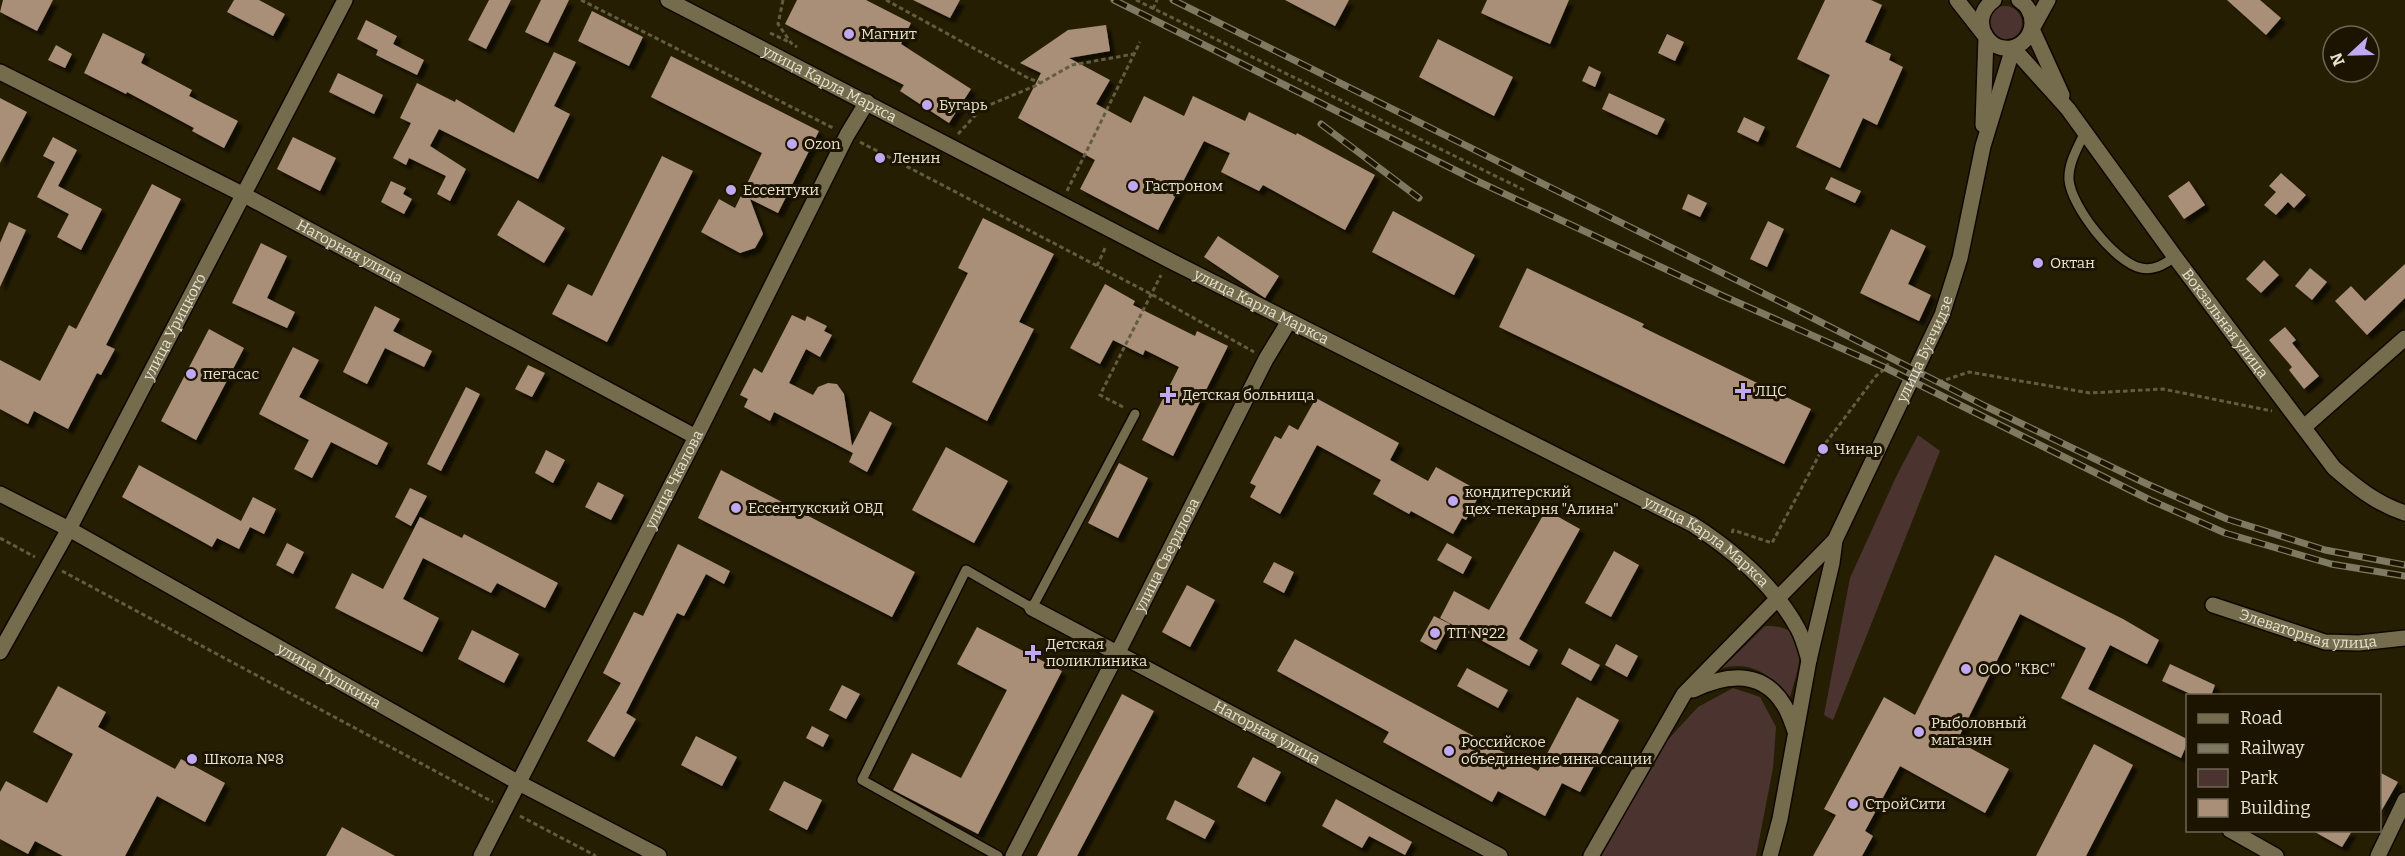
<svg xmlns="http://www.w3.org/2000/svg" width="2405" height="856" viewBox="0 0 2405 856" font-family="Bitter,serif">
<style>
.green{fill:#4b3430}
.building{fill:#a98e78;filter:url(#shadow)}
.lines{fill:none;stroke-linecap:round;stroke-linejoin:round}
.lane-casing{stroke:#0f0700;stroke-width:12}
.street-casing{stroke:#0f0700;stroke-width:18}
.secondary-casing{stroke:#0f0700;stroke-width:18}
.path{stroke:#635c43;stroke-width:3;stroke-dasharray:4.5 3;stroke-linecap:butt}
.lane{stroke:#756c4e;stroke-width:9}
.street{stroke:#756c4e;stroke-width:15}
.secondary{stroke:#756c4e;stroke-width:15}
.rail-casing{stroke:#807962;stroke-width:7}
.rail{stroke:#1d1400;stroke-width:4.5;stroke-dasharray:14;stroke-linecap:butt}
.poi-dot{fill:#c1a8f3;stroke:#1d1400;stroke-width:2}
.labels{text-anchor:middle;stroke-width:6;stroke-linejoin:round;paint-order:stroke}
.poi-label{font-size:15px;fill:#e7e2d1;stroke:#1d1400;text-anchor:start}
.street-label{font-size:15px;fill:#e7e2d1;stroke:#1d1400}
</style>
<defs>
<filter id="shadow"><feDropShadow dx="5" dy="5" stdDeviation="1.5" flood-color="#0009"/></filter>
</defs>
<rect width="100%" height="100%" fill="#261e02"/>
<!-- green -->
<path class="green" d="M1988 23a17 17 0 1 1 34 0a17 17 0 1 1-34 0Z
M1918,435L1940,451L1833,720L1824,715L1850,578L1896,477Z
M1765,626C1814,624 1799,667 1790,697C1770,676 1754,660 1722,668Z
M1733,688L1760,697L1776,727L1773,768L1756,856H1601L1662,746L1698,707Z"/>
<!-- building -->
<path class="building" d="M3,0H53L37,31L0,12Z
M234,0H259L285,14L273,36L227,12Z
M489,0H511L486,49L468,40Z
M541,0H569L548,43L525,32Z
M797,0H866L911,23L901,44L971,89L949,123L900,91L904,85L785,24Z
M913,0H960L950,18Z
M1285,0H1349L1335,26Z
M1487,0H1569L1550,44L1481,13Z
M1825,0H1871L1882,5L1865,42L1891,54L1889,60L1903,67L1877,125L1863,118L1840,168L1796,147L1830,75L1797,59Z
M2227,0H2260L2281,18L2266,35Z
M592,11L643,37L629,66L578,41Z
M366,20L397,36L393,44L424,60L417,75L376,55L378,50L357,39Z
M1106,25L1110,51L1069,58L1110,80L1096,104L1131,123L1144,96L1184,116L1193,96L1245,121L1249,112L1296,135L1297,133L1375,175L1345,230L1263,185L1259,191L1221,172L1230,153L1204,141L1158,230L1080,189L1095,160L1018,118L1041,73L1020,63L1068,30Z
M103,33L145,54L141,63L192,90L189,96L238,121L224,148L192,131L194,128L127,92L126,94L84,73Z
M1667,34L1684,42L1675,61L1658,53Z
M1438,39L1513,77L1494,116L1419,77Z
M56,45L72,54L65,68L48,60Z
M554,52L576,62L554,106L570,114L538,179L439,129L430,146L466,169L450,201L437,194L446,176L409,158L406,165L393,158L411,123L400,118L417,83L455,102L456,99L514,133Z
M671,56L819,131L778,213L750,199L763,234L755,248L740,253L701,232L719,199L735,208L762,153L651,97Z
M1589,66L1601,72L1595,87L1582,81Z
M338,73L383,95L374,114L329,92Z
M1609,93L1665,119L1657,135L1602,109Z
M0,98L27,112L0,163Z
M1744,117L1765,127L1758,142L1737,132Z
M53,137L77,150L58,186L102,209L81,250L57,237L69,214L37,197L55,162L43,156Z
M293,137L336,158L320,191L277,169Z
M662,156L693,171L607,342L552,314L568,284L592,296Z
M2281,173L2306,195L2294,208L2288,202L2276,215L2264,205L2276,192L2269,186Z
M1831,177L1861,191L1855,203L1825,189Z
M391,181L406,188L403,194L412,199L404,214L381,202Z
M2189,181L2205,205L2184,219L2168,196Z
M152,184L181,199L106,345L115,349L101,375L97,373L68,429L34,411L28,424L0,409V360L40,381L69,325L76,329Z
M1688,194L1707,203L1700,217L1682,209Z
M518,200L565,228L544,263L497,235Z
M1393,211L1475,255L1454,295L1372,252Z
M983,218L1054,254L1019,322L1034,329L987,421L912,382L968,273L958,268Z
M1768,221L1784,229L1767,267L1750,259Z
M9,222L26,230L0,287V243Z
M1891,229L1926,246L1908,284L1931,295L1919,321L1860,293Z
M1218,236L1279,276L1265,298L1204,257Z
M261,243L287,256L267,298L295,312L287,328L232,303Z
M2264,260L2279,275L2261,293L2246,279Z
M2405,264V298L2367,335L2335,301L2351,286L2365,301Z
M1527,268L1644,324L1642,327L1811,409L1784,464L1499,327Z
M2310,268L2327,282L2312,300L2295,286Z
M1105,284L1135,301L1133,305L1195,336L1197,331L1228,346L1173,456L1142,440L1179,367L1145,350L1143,355L1113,340L1100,364L1070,348Z
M375,306L400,319L393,331L432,351L424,367L385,348L367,384L343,372Z
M792,315L805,321L807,316L827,326L824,331L832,335L820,357L806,349L789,383L813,395L818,387L828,383L837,384L844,394L852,446L870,411L892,423L867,472L849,462L853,453L774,412L770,421L744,407L748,399L740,395L754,368L762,373Z
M2285,327L2296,340L2292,343L2319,376L2304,389L2289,370L2292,367L2269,340Z
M209,329L244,348L196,440L161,421Z
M293,347L319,360L299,397L388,443L377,465L331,442L312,478L294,469L309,440L259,414Z
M528,365L545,373L532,397L515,389Z
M466,387L480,394L441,471L427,464Z
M1316,398L1399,443L1390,460L1428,481L1436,467L1481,492L1466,520L1462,518L1453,534L1411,511L1409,514L1373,494L1381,480L1317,445L1280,514L1250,497L1256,486L1250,483L1275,436L1281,439L1289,425L1298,430Z
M946,447L1008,481L974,543L912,510Z
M546,450L565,460L553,483L535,473Z
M1119,463L1148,478L1118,538L1088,523Z
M139,465L241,521L253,497L276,509L264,534L250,527L239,549L217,538L212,547L122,497Z
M721,470L915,572L892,617L698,518Z
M598,482L624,495L611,520L585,507Z
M410,488L427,496L411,526L395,517Z
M1546,510L1580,529L1519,639L1538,650L1529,666L1440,618L1454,591L1489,610Z
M420,517L462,538L464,534L558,583L545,608L497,583L491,593L423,558L403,599L439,618L422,652L335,608L352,573L383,589Z
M287,543L304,552L293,574L276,565Z
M1447,543L1472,557L1463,574L1437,560Z
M678,544L730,571L724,584L706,574L684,616L677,613L626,713L636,719L614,757L587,741L621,683L603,673L634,612L643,616Z
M1614,551L1639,565L1611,617L1585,603Z
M1995,555L2123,619L2159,640L2147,664L2110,645L2088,689L2187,739V744L2181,758L2061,698L2086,648L2020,614L1957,741L2009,769L1985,813L1900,766L1865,831L1873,836L1862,856H1813L1836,815L1824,809L1884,697L1915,715Z
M1274,562L1294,572L1284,593L1263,582Z
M1187,585L1215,600L1190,647L1162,632Z
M1434,616L1450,624L1436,650L1420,641Z
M977,627L1062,671L978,834L893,790L912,753L961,778L1007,690L957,664Z
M472,630L519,654L504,683L458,659Z
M1295,639L1538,771L1577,697L1619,720L1580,792L1562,783L1545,816L1498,791L1492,802L1383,742L1389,732L1277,671Z
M1616,644L1638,656L1627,677L1605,665Z
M1569,648L1600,665L1591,681L1561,664Z
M2170,664L2215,685L2211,696H2195L2162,681Z
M1467,668L1508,690L1498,708L1457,686Z
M842,685L860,694L846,719L829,710Z
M58,686L106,712L98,727L175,769L181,759L225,783L205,822L157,796L125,856H63L35,841L28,854L0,839V792L6,781L47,803L73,754L33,732Z
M1122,694L1154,711L1077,856H1037Z
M812,726L829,735L823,747L806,738Z
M696,736L737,757L722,786L681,765Z
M2094,744L2133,765L2086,856H2036Z
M1253,757L1281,772L1265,802L1237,787Z
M2379,772L2398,782L2379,815Z
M784,781L822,800L807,830L769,810Z
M1336,799L1412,842L1405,855L1369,836L1362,848L1322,826Z
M1175,800L1215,821L1205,839L1166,819Z
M342,827L395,856H326Z
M2313,831H2352L2342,847Z"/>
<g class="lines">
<defs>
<path id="lane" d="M2085,132C2078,147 2068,163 2069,180C2071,206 2115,263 2141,268C2155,271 2164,264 2175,257
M998,856L862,780L966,570L1032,608L1135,414"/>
<g id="street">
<path id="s1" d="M0,72L244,195L696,437"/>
<path d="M2304,427L2405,338"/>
<path id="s2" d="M2213,605L2325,642L2359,643L2405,638"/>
<path id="s3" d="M1032,608L1500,856"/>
<path id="s4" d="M0,652L69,529L345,0"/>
<path d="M2230,830L2276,856"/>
<path id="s5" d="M481,856L696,437L847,135L867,102"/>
<path id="s6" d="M1013,856L1117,654L1266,359L1289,321"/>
<path d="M2378,856L2405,800"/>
</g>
<g id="secondary">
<path id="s7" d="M668,0L1169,260L1692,524C1734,551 1774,585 1798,629C1803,638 1806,650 1809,660"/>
<path d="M1957,0L1986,37L1983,125"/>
<path d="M1994,0C1964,21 1994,63 2022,43C2028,38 2032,31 2032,23C2032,13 2027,5 2019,0"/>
<path d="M2048,0L2032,29L2062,95"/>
<path id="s8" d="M2013,48L2068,109L2175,257L2334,468C2356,487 2377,504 2405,513"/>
<path id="s9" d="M0,494L69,529L519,783L659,856"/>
<path d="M1693,690C1726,674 1762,669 1784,705C1789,713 1792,723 1795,731"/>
<path d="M1591,856L1684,694L1835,540"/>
<path id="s10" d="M1770,856L1780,819L1809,660L1832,563L1835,540L1942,315L1960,258L1983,146L2013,48"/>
</g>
</defs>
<!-- lane casing -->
<use href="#lane" class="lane-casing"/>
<!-- street casing -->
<use href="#street" class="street-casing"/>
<!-- secondary casing -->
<use href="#secondary" class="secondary-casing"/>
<!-- path -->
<path class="path" d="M581,0L833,128
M783,0L778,24L791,43L797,47
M886,0L1028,78L1041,83
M1136,0L1524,190
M1153,9L1157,0
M770,33L791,43
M958,134L982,108L1035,86L1072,65L1134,54
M860,142L1151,294L1254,352
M1067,191L1140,42
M1097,266L1106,246
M1939,382L1969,372L2090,393L2163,389L2272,411
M1123,407L1100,395L1161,275
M1732,533L1733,530L1772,543L1825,444L1876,376L1886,368L1891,358
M0,538L35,557
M62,571L493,802
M520,816L596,856"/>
<!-- lane -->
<use href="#lane" class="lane"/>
<!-- street -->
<use href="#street" class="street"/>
<!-- secondary -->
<use href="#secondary" class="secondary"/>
<defs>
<path id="rail" d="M1114,0L1477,181L1723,296L1886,368L2150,500L2225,533L2331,564L2405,576
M1173,0L1799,311L1985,406L2147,484L2227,519L2325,550L2405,565
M1321,124L1419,198"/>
</defs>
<!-- rail casing -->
<use href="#rail" class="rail-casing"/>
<!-- rail -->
<use href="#rail" class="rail"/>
</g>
<!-- markers -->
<g class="poi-dot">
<circle cx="849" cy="34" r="6"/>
<circle cx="927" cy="105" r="6"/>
<circle cx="792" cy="144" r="6"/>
<circle cx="880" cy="158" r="6"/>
<circle cx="1133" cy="186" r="6"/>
<circle cx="731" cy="190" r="6"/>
<circle cx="2038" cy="263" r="6"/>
<circle cx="191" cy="374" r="6"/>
<path d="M1740 382h6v6h6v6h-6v6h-6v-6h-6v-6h6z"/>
<path d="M1165 386h6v6h6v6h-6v6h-6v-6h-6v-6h6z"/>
<circle cx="1823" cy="449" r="6"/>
<circle cx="1453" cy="501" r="6"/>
<circle cx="736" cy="508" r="6"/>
<circle cx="1435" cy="633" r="6"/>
<path d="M1030 644h6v6h6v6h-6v6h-6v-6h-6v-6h6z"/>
<circle cx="1966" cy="669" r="6"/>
<circle cx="1919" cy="732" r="6"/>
<circle cx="1449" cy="751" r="6"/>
<circle cx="192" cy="759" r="6"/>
<circle cx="1853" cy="804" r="6"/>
</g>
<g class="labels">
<!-- poi labels -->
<g class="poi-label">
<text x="861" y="39">Магнит</text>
<text x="939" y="110">Бугарь</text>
<text x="804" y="149">Ozon</text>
<text x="892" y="163">Ленин</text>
<text x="1145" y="191">Гастроном</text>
<text x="743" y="195">Ессентуки</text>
<text x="2050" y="268">Октан</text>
<text x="203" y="379">пегасас</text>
<text x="1755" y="396">ЛЦС</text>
<text x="1182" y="400">Детская больница</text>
<text x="1835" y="454">Чинар</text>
<text x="1465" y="497">кондитерский<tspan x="1465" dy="17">цех-пекарня "Алина"</tspan></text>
<text x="748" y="513">Ессентукский ОВД</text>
<text x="1447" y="638">ТП №22</text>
<text x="1046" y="649">Детская<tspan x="1046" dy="17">поликлиника</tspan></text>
<text x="1978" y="674">ООО "КВС"</text>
<text x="1931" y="728">Рыболовный<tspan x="1931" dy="17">магазин</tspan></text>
<text x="1461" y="747">Российское<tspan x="1461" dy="17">объединение инкассации</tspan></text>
<text x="204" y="764">Школа №8</text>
<text x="1865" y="809">СтройСити</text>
</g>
<!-- street labels -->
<g class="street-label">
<text dy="5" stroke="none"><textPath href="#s7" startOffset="182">улица Карла Маркса</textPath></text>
<text dy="5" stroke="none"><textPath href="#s1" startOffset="393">Нагорная улица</textPath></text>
<text dy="5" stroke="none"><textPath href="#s7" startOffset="668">улица Карла Маркса</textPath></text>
<text dy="5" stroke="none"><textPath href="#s8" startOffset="348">Вокзальная улица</textPath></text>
<text dy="5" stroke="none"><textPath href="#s4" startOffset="369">улица Урицкого</textPath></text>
<text dy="5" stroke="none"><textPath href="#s10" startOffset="534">улица Буачидзе</textPath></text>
<text dy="5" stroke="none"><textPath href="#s5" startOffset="423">улица Чкалова</textPath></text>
<text dy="5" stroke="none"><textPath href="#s7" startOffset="1172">улица Карла Маркса</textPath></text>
<text dy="5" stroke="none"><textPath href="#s6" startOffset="338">улица Свердлова</textPath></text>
<text dy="5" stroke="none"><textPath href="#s2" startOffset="99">Элеваторная улица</textPath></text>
<text dy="5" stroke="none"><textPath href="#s9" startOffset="376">улица Пушкина</textPath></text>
<text dy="5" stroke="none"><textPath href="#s3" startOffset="266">Нагорная улица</textPath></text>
</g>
</g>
<!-- legend -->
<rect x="2186" y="694" width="195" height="138" fill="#1d1400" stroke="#6e6654" stroke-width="1.5"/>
<rect x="2198" y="714" width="30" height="9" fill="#756c4e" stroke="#6e6654" stroke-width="1.5"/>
<text x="2240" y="724" font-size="18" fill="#e7e2d1">Road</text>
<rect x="2198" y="744" width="30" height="9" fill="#807962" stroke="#6e6654" stroke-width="1.5"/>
<text x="2240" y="754" font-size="18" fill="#e7e2d1">Railway</text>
<rect x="2198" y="769" width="30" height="18" fill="#4b3430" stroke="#6e6654" stroke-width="1.5"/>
<text x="2240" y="784" font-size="18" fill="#e7e2d1">Park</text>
<rect x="2198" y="799" width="30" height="18" fill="#a98e78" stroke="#6e6654" stroke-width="1.5"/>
<text x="2240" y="814" font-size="18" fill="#e7e2d1">Building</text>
<!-- north arrow -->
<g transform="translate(2351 54) rotate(248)"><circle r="28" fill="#1d1400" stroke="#6e6654" stroke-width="1.5"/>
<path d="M0-4.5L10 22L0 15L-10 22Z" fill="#c1a8f3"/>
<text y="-9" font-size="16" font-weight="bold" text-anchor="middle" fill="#e7e2d1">N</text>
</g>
</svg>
